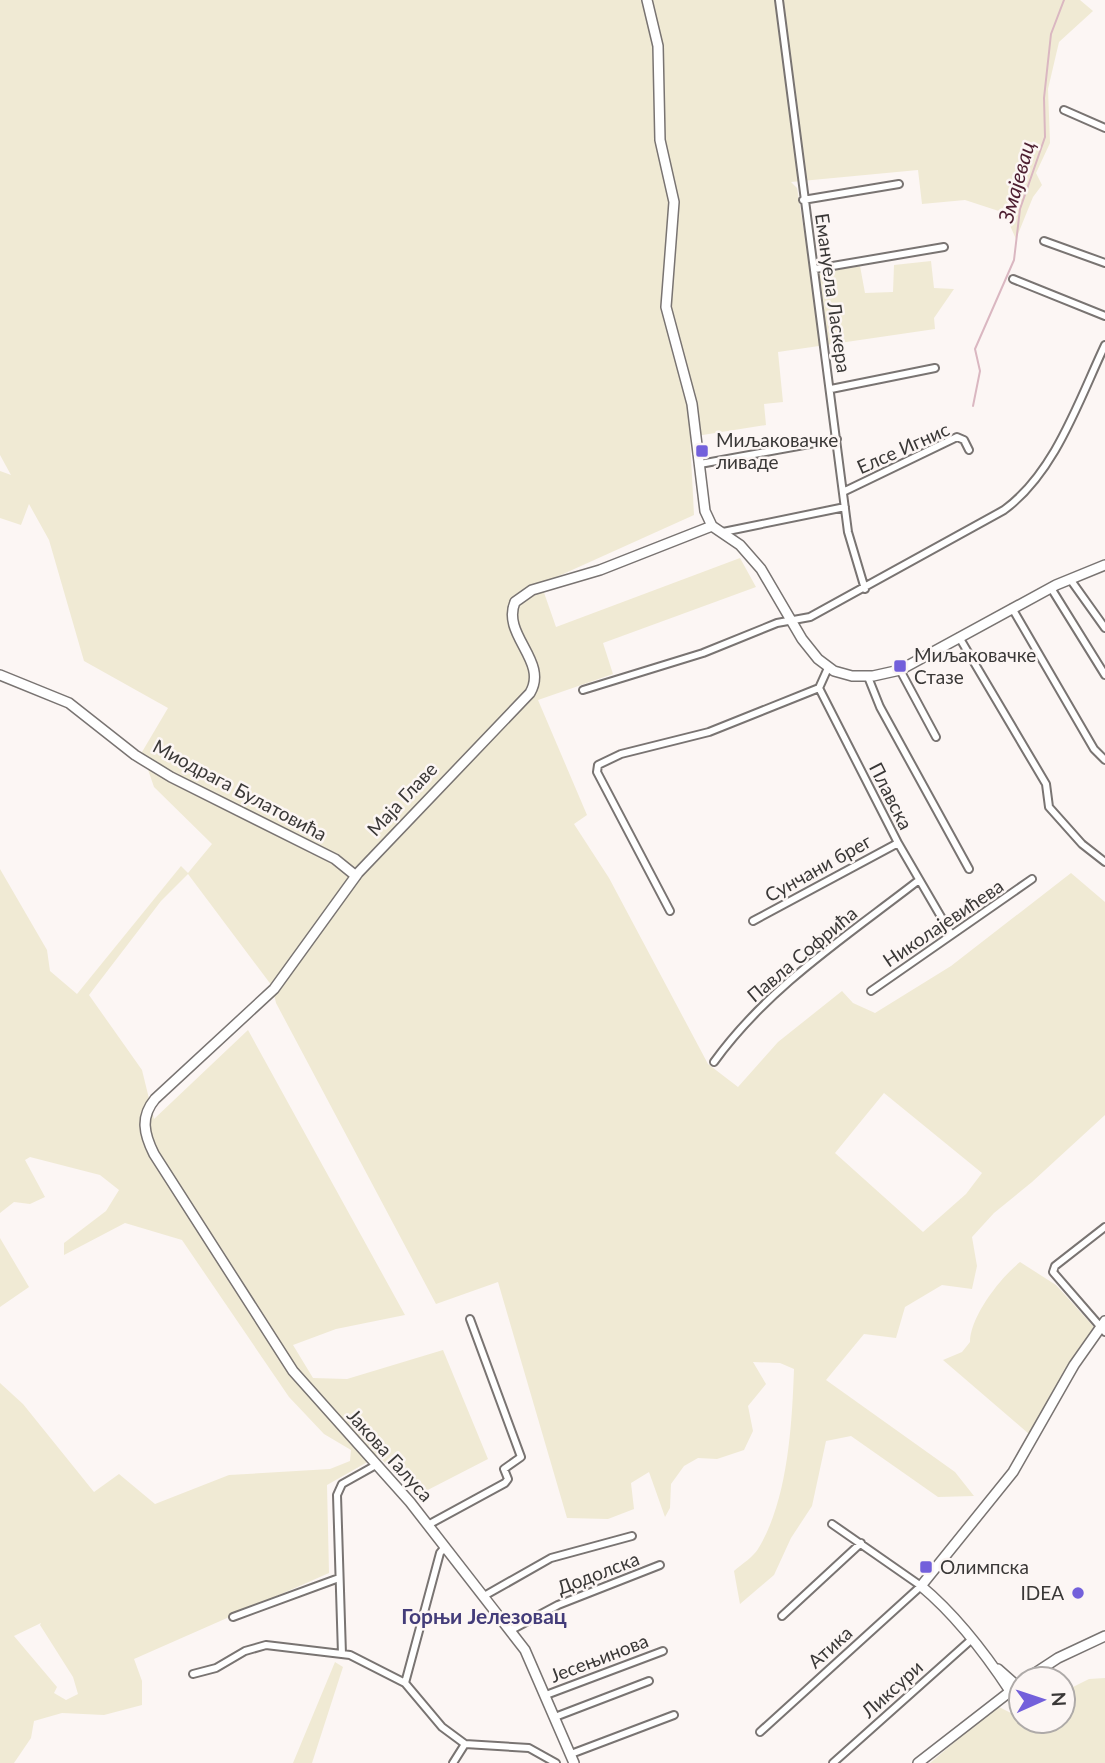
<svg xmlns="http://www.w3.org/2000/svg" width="1105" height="1763" viewBox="0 0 1105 1763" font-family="Lato,sans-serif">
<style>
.green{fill:#f0ead4;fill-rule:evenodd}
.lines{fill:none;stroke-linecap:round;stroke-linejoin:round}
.stream{stroke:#dab7c1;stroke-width:2}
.street-casing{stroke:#797472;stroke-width:10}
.secondary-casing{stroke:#797472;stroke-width:12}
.street{stroke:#fff;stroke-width:6}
.secondary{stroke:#fff;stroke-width:9}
.poi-dot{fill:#7360db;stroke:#fcf6f4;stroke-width:2.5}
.labels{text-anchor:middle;stroke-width:5;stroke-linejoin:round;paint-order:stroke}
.street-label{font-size:19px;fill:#3a3837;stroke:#fcf6f4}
.poi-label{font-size:19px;fill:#3a3837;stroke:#fcf6f4;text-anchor:start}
.water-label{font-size:21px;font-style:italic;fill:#4d1f31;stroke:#fcf6f4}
.neighbourhood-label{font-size:21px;font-weight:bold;fill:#433c79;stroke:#fcf6f4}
</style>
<rect width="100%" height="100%" fill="#fcf6f4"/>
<!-- green -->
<path class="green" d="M0,0H1080L1093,11L1059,42L1048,89L1050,143L1036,173L1042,185L1033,197L1016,239L1008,221L1011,215L965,200L922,204L918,170L791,182L797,188L811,273L860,266L865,293L893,292L894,265L931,261L934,288L954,289L934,318L935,329L778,352L783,402L764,404L766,425L690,437L694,515L541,584L556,627L740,558L756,587L603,643L613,674L538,700L587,815L574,824L609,878L708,1064L738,1087L778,1042L842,991L853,1003L875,1013L951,966L1071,873L1105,902V1115L1032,1182L994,1213L972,1237L977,1266L972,1289L942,1285L905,1307L896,1338L864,1334L826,1380L955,1472L974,1496L938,1497L851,1436L826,1441L812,1506L791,1538L774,1575L740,1604L734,1571C742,1564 753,1557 758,1549C788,1500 792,1425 794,1369L780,1363L753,1362L766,1384L748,1406L753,1431L744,1450L717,1459L698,1458L684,1466L671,1484L670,1508L665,1517L649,1472L631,1483L634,1509L608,1519L567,1518L498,1282L436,1304L276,1003L272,986L188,874L161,901L89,995L142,1070L154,1119L248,1030L405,1315L336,1329L293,1345L313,1378L347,1379L443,1350L488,1459L418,1495L378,1456L327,1485L329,1573L134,1659L142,1681V1705L104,1715L62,1713L34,1721L31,1738L14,1763H0V1383L23,1404L94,1492L119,1474L155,1504L229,1475L330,1469L350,1461L351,1450L324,1434L289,1397L182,1240L125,1223L64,1255V1243L106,1211L119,1190L100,1175L30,1157L25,1160L45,1197L30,1204L14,1202L0,1213V869L47,950L50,971L77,994L181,866L188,873L212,844L154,787L142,752L168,708L84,661L49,540L29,504L21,525L0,518V471L11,475L0,455ZM884,1093L982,1173L966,1194L923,1232L835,1153ZM41,1623L40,1625L73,1677L78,1694L66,1700L54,1693L57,1687L14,1636Z
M0,1238L29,1287L0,1307Z
M1020,1262L1056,1285L1094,1327L1029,1434L943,1360L962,1352L970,1342C970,1317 1000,1278 1020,1262Z
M335,1662L343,1667L312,1763H293Z
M1105,1678V1763H930L997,1706L1017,1716L1021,1714V1721H1063V1692L1089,1679Z"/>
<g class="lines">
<!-- stream -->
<path class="stream" d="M973,406L980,371L975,349L1014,260L1020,209L1045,137L1044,98L1051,34L1064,0"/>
<defs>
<path id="street" d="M779,0L848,532L865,589
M1064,110L1105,128
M803,200L899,184
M1044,241L1105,263
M815,269L944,247
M1013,279L1105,316
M831,389L935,368
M700,464L837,439
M843,492L957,437L964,440L969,450
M723,532L845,507
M1070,579L1105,628
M1051,588L1105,675
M1012,608L1094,749L1105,760
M959,637L1046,784L1049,807L1082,844L1105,862
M900,670L936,737
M868,677L880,707L969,869
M819,688L898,843L951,934
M819,688L828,668
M583,690L703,653L777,623L810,617L1004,510C1055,473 1079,400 1105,345
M670,911L597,772L598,765L621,754L709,732L819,688
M753,921L898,843
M871,991L1032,879
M714,1062C768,987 847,936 919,880
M1105,1227L1055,1266L1053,1272L1105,1332
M428,1525L505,1483L508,1479L504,1469L521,1457L470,1319
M484,1596L551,1558L632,1536
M782,1616L861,1543
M233,1617L339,1578
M511,1630L558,1605L660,1565
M342,1654L337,1495L342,1484L376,1465
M193,1674L216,1668L245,1651L266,1645L350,1655L405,1683L442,1727L465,1744
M405,1683L440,1553L445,1547
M546,1695L663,1651
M555,1717L649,1681
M760,1732L921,1586L832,1524
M465,1744L529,1748L556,1763
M571,1754L674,1715
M453,1763L465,1744
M833,1763L972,1639"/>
<path id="secondary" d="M647,0L658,46L660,140L674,202L666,307L692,404L705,511L712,526L740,545L761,569L802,639L818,659L834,671L852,676H873L900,670L1056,585L1105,565
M0,675L69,703L135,755L171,777L335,859L356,876
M998,1669L1017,1686
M1026,1679L1058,1658L1105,1636
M1010,1691C985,1653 957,1616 921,1586L1013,1472L1074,1365L1105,1321
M574,1763L525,1650L410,1502L293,1371L154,1154C144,1134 140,1117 155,1099L274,989L358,873L530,693C549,661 501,635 515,602L532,590L600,570L712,526
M918,1763L1021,1683"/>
</defs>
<!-- street casing -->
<use href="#street" class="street-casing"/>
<!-- secondary casing -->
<use href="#secondary" class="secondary-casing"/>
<!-- street -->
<use href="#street" class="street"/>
<!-- secondary -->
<use href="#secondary" class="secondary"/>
</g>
<!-- markers -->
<g class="poi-dot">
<rect x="695" y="444" width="14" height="14" rx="3.5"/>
<rect x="893" y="659" width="14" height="14" rx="3.5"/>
<rect x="919" y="1560" width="14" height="14" rx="3.5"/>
<circle cx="1078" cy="1593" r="7"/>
</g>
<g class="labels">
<!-- street labels -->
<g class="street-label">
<text transform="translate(833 293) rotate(82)" y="7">Емануела Ласкера</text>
<text transform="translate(903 448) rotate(-24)" y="7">Елсе Игнис</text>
<text transform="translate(240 790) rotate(28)" y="7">Миодрага Булатовића</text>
<text transform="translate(891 796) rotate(63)" y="7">Плавска</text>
<text transform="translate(402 799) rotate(-47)" y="7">Маја Главе</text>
<text transform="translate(818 868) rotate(-29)" y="7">Сунчани брег</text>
<text transform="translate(943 923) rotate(-34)" y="7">Николајевићева</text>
<text transform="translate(802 954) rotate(-40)" y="7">Павла Софрића</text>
<text transform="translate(390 1455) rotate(48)" y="7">Јакова Галуса</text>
<text transform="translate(598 1573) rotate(-21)" y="7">Додолска</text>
<text transform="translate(830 1647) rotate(-42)" y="7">Атика</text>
<text transform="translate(599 1658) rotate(-21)" y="7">Јесењинова</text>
<text transform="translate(892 1689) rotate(-42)" y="7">Ликсури</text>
</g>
<!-- poi labels -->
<g class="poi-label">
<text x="716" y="447">Миљаковачке<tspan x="716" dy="22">ливаде</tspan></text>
<text x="914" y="662">Миљаковачке<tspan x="914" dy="22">Стазе</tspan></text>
<text x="940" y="1574">Олимпска</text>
<text x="1064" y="1600" text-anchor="end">IDEA</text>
</g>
<!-- water labels -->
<g class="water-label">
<text transform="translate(1017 182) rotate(-74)" y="7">Змајевац</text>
</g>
<!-- neighbourhood labels -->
<g class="neighbourhood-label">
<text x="484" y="1624">Горњи Јелезовац</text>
</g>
</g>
<!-- north arrow -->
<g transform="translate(1042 1700) rotate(87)"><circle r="33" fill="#fcf6f4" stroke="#aeaaa8" stroke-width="2"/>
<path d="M0-5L12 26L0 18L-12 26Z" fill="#7360db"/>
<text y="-10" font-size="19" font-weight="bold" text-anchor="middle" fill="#3a3837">N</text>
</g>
</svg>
